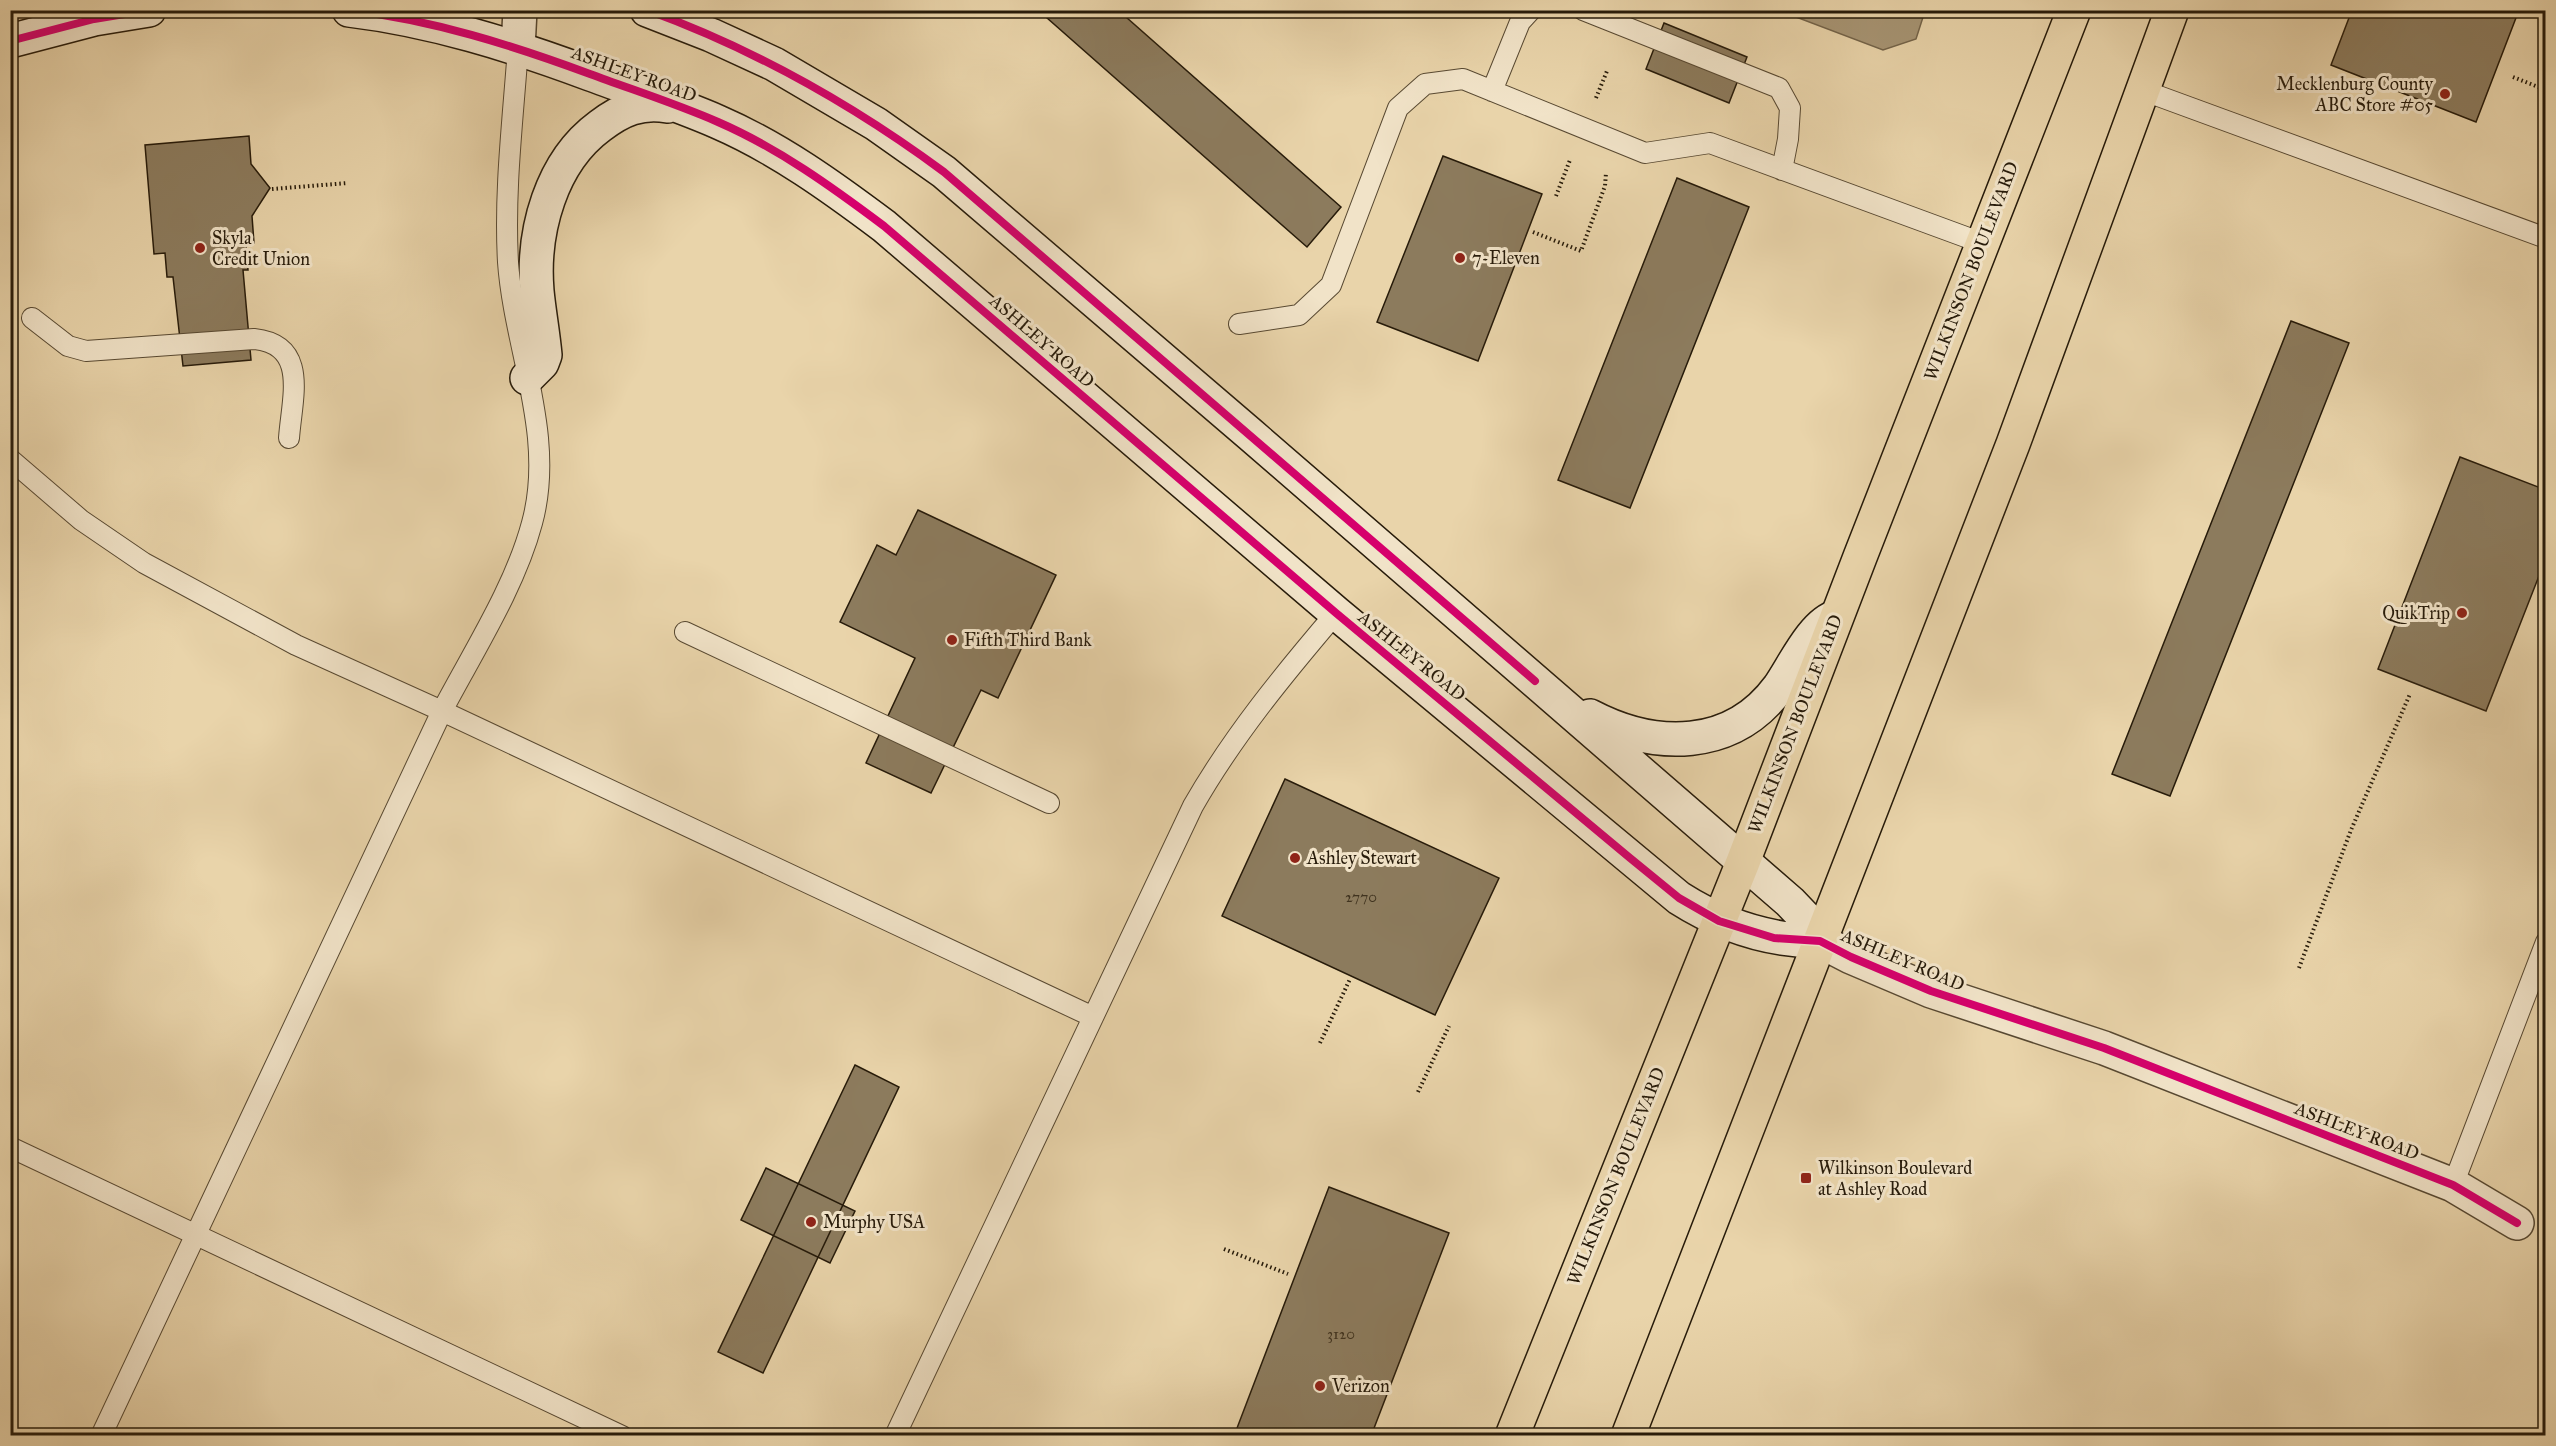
<svg xmlns="http://www.w3.org/2000/svg" width="2556" height="1446" viewBox="0 0 2556 1446" font-family="'IM FELL Great Primer',serif">
<style>
.water{fill:#a79574;stroke:#74644a;stroke-width:1.5}
.building{fill:#8c7b5d;stroke:#271b0a;stroke-width:1.5}
.lines{fill:none;stroke-linecap:round;stroke-linejoin:round}
.lane-casing{stroke:#584932;stroke-width:22}
.street-casing{stroke:#584932;stroke-width:36}
.secondary-casing{stroke:#271b0a;stroke-width:36}
.primary-casing{stroke:#271b0a;stroke-width:36}
.path{stroke:#271b0a;stroke-width:4;stroke-dasharray:1.5 3;stroke-linecap:butt}
.lane{stroke:#f1e3c8;stroke-width:20}
.street{stroke:#f1e3c8;stroke-width:33}
.secondary{stroke:#f1e3c8;stroke-width:33}
.primary{stroke:#e9d4aa;stroke-width:33}
.cycleway-casing{stroke:#f1e3c8;stroke-width:11}
.cycleway{stroke:#d6006c;stroke-width:8}
.poi-dot{fill:#8f2418;stroke:#f1e3c8;stroke-width:2}
.labels{text-anchor:middle;stroke-width:6;stroke-linejoin:round;paint-order:stroke}
.number-label{font-size:15px;fill:#40331f}
.street-label{font-size:18px;fill:#271b0a;stroke:#f1e3c8}
.poi-label{font-size:18px;fill:#271b0a;stroke:#f1e3c8;text-anchor:start}
</style>
<rect width="100%" height="100%" fill="#e9d4aa"/>
<filter id="stains"><feTurbulence type="fractalNoise" baseFrequency=".00333" numOctaves="4"/><feColorMatrix values="0 0 0 0 .2 0 0 0 0 .09 0 0 0 0 .02 0 0 0 .5 -.17"/></filter>
<radialGradient id="worn" r=".72"><stop offset=".6" stop-color="#630" stop-opacity="0"/><stop offset="1" stop-color="#630" stop-opacity=".3"/></radialGradient>
<!-- water -->
<path class="water" d="M1788,11V10L1925,11L1916,39L1883,50L1788,14Z"/>
<!-- building -->
<path class="building" d="M1038,10H1118L1341,207L1307,247Z
M2352,10H2519L2476,122L2331,65Z
M1664,23L1747,57L1729,103L1646,69Z
M249,136L251,164L270,188L252,216L254,243L246,244L248,270H243L251,360L183,366L173,277H167L165,253L154,254L145,145Z
M1443,156L1542,194L1478,361L1377,322Z
M1677,178L1749,207L1630,508L1558,480Z
M2291,321L2349,343L2170,796L2112,774Z
M2460,457L2546,490V558L2486,711L2378,669Z
M918,510L1056,575L998,698L981,690L931,793L866,763L915,658L840,622L877,545L896,555Z
M1285,779L1499,878L1435,1015L1222,916Z
M855,1065L899,1087L763,1373L718,1352Z
M766,1168L855,1211L830,1263L741,1220Z
M1329,1187L1449,1233L1371,1436H1234Z"/>
<g class="lines">
<defs>
<path id="lane" d="M1583,10L1779,88L1790,108L1788,139L1782,170
M2142,90L2546,238
M1492,91L1520,22L1531,10
M32,318L68,346L86,351L254,339C309,345 292,397 289,438
M1239,324L1299,315L1331,285L1398,108L1425,84L1463,79L1645,153L1710,143L1982,243
M10,459L81,520L144,563L296,645L442,711C473,652 515,587 532,523C556,436 514,348 508,262C504,191 513,119 518,48
M685,632L1049,803
M10,1147L622,1436
M2453,1185L2546,942
M101,1436L442,711L1091,1016
M895,1436L1193,806C1233,736 1284,674 1336,613"/>
<path id="street" d="M518,48L520,10
M1820,941L1851,957L1931,991L2104,1048L2453,1185L2517,1223"/>
<path id="secondary" d="M349,10C432,20 512,45 590,74C633,90 677,104 718,122C778,148 832,187 884,226L1336,613L1679,898C1723,926 1768,941 1820,941
M647,10L711,35L774,64L876,124L944,172L1251,435L1790,902L1810,923L1820,941
M10,41L94,19L149,10
M527,378L542,363L545,355C543,333 539,312 537,291C532,231 551,162 600,126C621,110 641,101 668,106
M1590,716C1655,750 1732,751 1779,687C1793,667 1813,623 1836,617"/>
<path id="primary" d="M1512,1436L1743,862L1860,557L2074,10
M1628,1436L2013,444L2172,10"/>
</defs>
<!-- lane casing -->
<use href="#lane" class="lane-casing"/>
<!-- street casing -->
<use href="#street" class="street-casing"/>
<!-- secondary casing -->
<use href="#secondary" class="secondary-casing"/>
<!-- primary casing -->
<use href="#primary" class="primary-casing"/>
<!-- path -->
<path class="path" d="M2513,77L2546,90
M1596,98L1607,71
M272,189L348,183
M1556,196L1570,160
M1533,232L1581,251L1605,186L1606,173
M2299,968L2351,830L2410,694
M1320,1043L1350,979
M1418,1092L1449,1026
M1224,1249L1288,1274"/>
<!-- lane -->
<use href="#lane" class="lane"/>
<!-- street -->
<use href="#street" class="street"/>
<!-- secondary -->
<use href="#secondary" class="secondary"/>
<!-- primary -->
<use href="#primary" class="primary"/>
<defs>
<path id="cycleway" d="M349,10C432,20 512,45 590,74C633,90 677,104 718,122C778,148 832,187 884,226L1336,613L1630,858L1679,898L1719,921L1774,938L1820,941L1851,957L1931,991L2104,1048L2453,1185L2517,1223
M647,10C754,49 852,104 944,172L1535,681
M10,41L94,19L149,10"/>
</defs>
<!-- cycleway casing -->
<use href="#cycleway" class="cycleway-casing"/>
<!-- cycleway -->
<use href="#cycleway" class="cycleway"/>
</g>
<!-- markers -->
<g class="poi-dot">
<circle cx="2445" cy="94" r="6"/>
<circle cx="200" cy="248" r="6"/>
<circle cx="1460" cy="258" r="6"/>
<circle cx="2462" cy="613" r="6"/>
<circle cx="952" cy="640" r="6"/>
<circle cx="1295" cy="858" r="6"/>
<rect x="1800" y="1172" width="12" height="12" rx="3"/>
<circle cx="811" cy="1222" r="6"/>
<circle cx="1320" cy="1386" r="6"/>
</g>
<g class="labels">
<!-- number labels -->
<g class="number-label">
<text x="1361" y="902">2770</text>
<text x="1341" y="1339">3120</text>
</g>
<!-- street labels -->
<g class="street-label">
<text transform="translate(634 74) rotate(20)" y="6">ASHLEY ROAD</text>
<text transform="translate(1971 271) rotate(-69)" y="6">WILKINSON BOULEVARD</text>
<text transform="translate(1042 341) rotate(41)" y="6">ASHLEY ROAD</text>
<text transform="translate(1412 656) rotate(39)" y="6">ASHLEY ROAD</text>
<text transform="translate(1795 724) rotate(-69)" y="6">WILKINSON BOULEVARD</text>
<text transform="translate(1903 960) rotate(23)" y="6">ASHLEY ROAD</text>
<text transform="translate(2357 1131) rotate(21)" y="6">ASHLEY ROAD</text>
<text transform="translate(1616 1176) rotate(-68)" y="6">WILKINSON BOULEVARD</text>
</g>
<!-- poi labels -->
<g class="poi-label">
<text x="2433" y="90" text-anchor="end">Mecklenburg County<tspan x="2433" dy="21">ABC Store #05</tspan></text>
<text x="212" y="244">Skyla<tspan x="212" dy="21">Credit Union</tspan></text>
<text x="1472" y="264">7-Eleven</text>
<text x="2450" y="619" text-anchor="end">QuikTrip</text>
<text x="964" y="646">Fifth Third Bank</text>
<text x="1307" y="864">Ashley Stewart</text>
<text x="1818" y="1174">Wilkinson Boulevard<tspan x="1818" dy="21">at Ashley Road</tspan></text>
<text x="823" y="1228">Murphy USA</text>
<text x="1332" y="1392">Verizon</text>
</g>
</g>
<!-- margin -->
<rect width="2556" height="1446" fill="none" stroke="#e9d4aa" stroke-width="36"/>
<rect x="12" y="12" width="2532" height="1422" fill="none" stroke="#271b0a" stroke-width="3"/>
<rect x="18" y="18" width="2520" height="1410" fill="none" stroke="#271b0a" stroke-width="1.5"/>
<rect width="100%" height="100%" filter="url(#stains)"/>
<rect width="100%" height="100%" fill="url(#worn)"/>
</svg>
